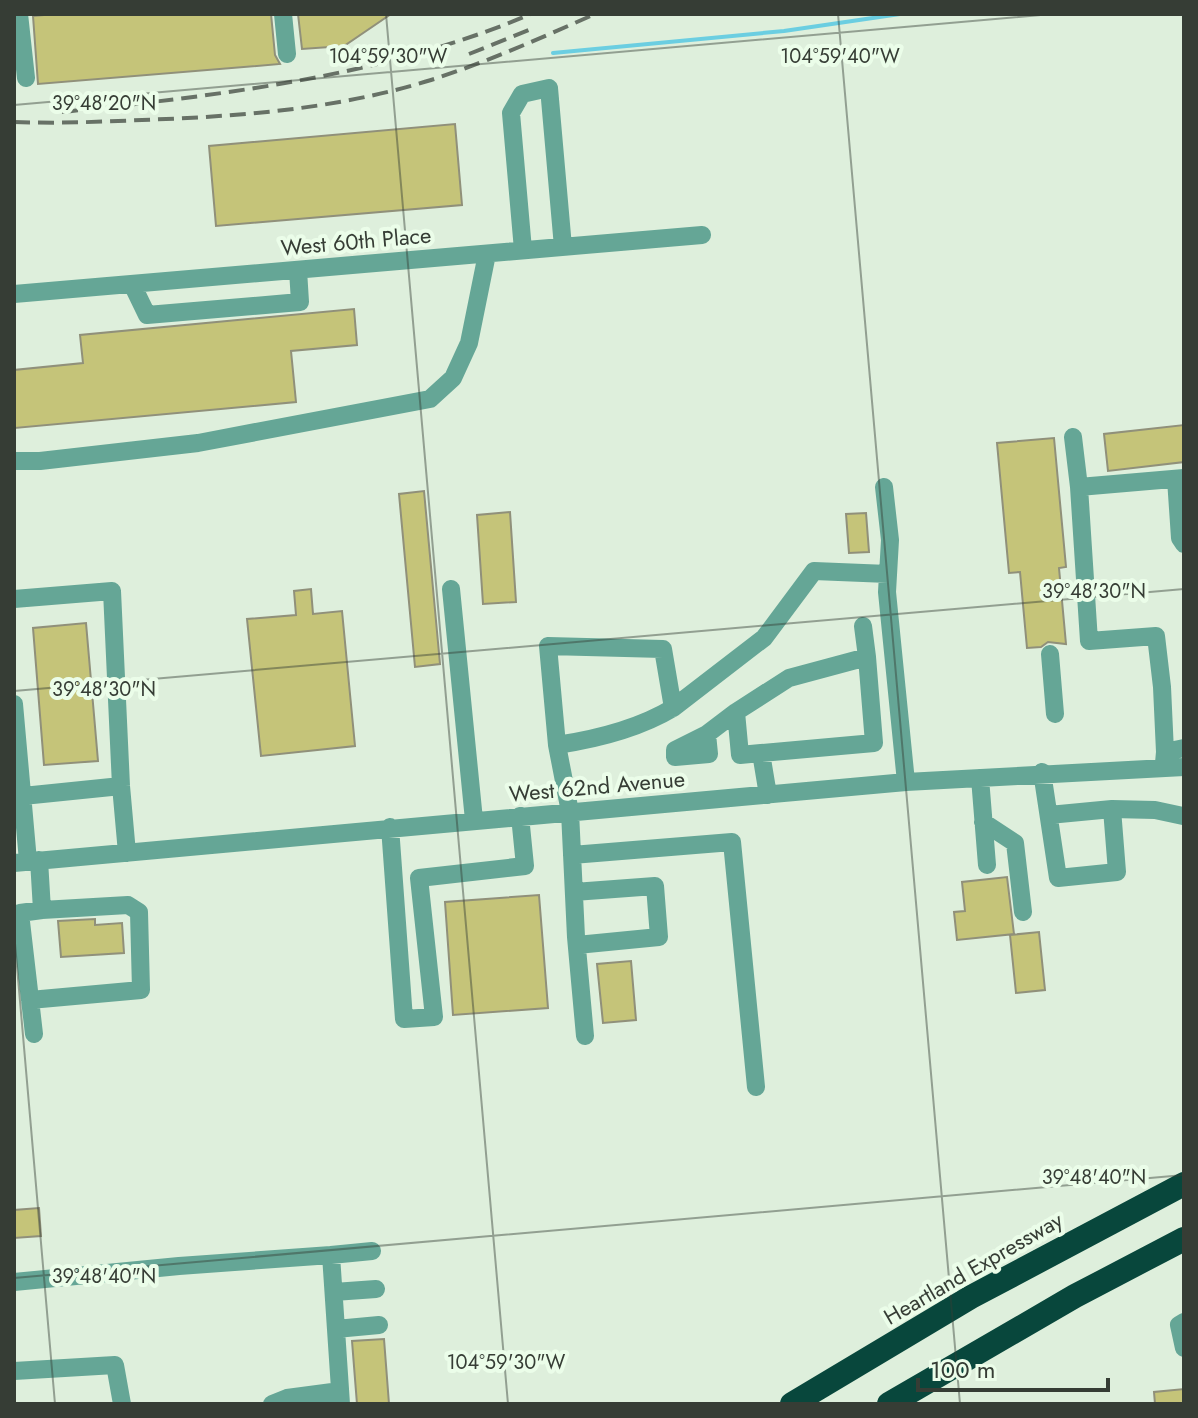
<svg xmlns="http://www.w3.org/2000/svg" width="1198" height="1418" viewBox="0 0 1198 1418" font-family="Jost,sans-serif">
<style>
.lines{fill:none;stroke-linecap:round;stroke-linejoin:round}
.stream{stroke:#6bcee1;stroke-width:4}
.building{fill:#c5c479;stroke:#90907a;stroke-width:2}
.minor{stroke:#65a696;stroke-width:18}
.highway{stroke:#08473c;stroke-width:24}
.rail{stroke:#677166;stroke-width:4;stroke-dasharray:16 8;stroke-linecap:butt}
.ticks{fill:none;stroke:#363d35;stroke-width:2;stroke-opacity:0.45}
.labels{text-anchor:middle;stroke-width:8;stroke-linejoin:round;paint-order:stroke}
.street-label{font-size:22px;fill:#363d35;stroke:#ebfde9}
.ticks-label{font-size:20px;text-anchor:middle;fill:#363d35;stroke:#ebfde9;stroke-width:8;stroke-linejoin:round;paint-order:stroke}
</style>
<rect width="100%" height="100%" fill="#deefdc"/>
<g class="lines">
<!-- stream -->
<path class="stream" d="M553,53L784,31L900,14"/>
</g>
<!-- building -->
<path class="building" d="M55,14H271L275,55L280,64L38,84L33,16Z
M298,14H391L344,46L302,49Z
M455,124L462,205L216,226L209,146Z
M354,309L357,345L291,351L296,402L15,428L14,370L83,363L80,335Z
M1184,425V462L1108,471L1104,434Z
M1054,438L1066,567L1059,568L1066,644L1048,642L1041,647L1027,648L1020,572L1009,573L997,443Z
M424,491L440,664L415,667L399,494Z
M510,512L516,602L483,604L477,515Z
M866,513L869,552L849,553L846,514Z
M311,589L313,614L342,611L355,746L261,756L247,619L296,615L294,591Z
M86,623L98,761L44,765L33,628Z
M1007,877L1014,934L957,940L954,912L965,911L962,882Z
M539,895L548,1008L453,1015L445,902Z
M95,919V925L122,923L124,953L61,957L58,921Z
M1039,932L1045,990L1016,993L1010,935Z
M631,961L636,1020L603,1023L597,964Z
M39,1208L41,1236L14,1238V1210Z
M384,1339L389,1404H357L352,1341Z
M1184,1389V1404H1155L1154,1392Z"/>
<g class="lines">
<!-- minor -->
<path class="minor" d="M19,14L26,78
M283,14L287,54
M523,250L511,113L522,94L549,88L563,247
M132,284L147,315L300,302L298,270
M14,294L702,235
M1073,437L1079,487
M14,461H40L198,443L430,399L453,378L469,343L487,254
M1176,479L1180,538L1184,544
M884,487L890,540L887,592L906,782
M451,589L474,820
M14,599L112,591L121,786L127,853
M863,626L867,657
M1050,654L1055,714
M14,704L28,861
M673,708L764,638L814,571L888,574
M736,712L789,678L867,657L874,743L761,753
M707,734L709,754L675,757V750L707,734L736,712L740,755L761,753L768,795
M557,745L548,646L663,649L673,708C638,729 597,739 557,745L570,812L576,937L585,1036
M1165,752L1162,687L1156,636L1089,641L1079,487L1184,478
M1164,763L1165,752L1184,748
M1042,772L1058,878L1117,872L1112,809L1049,815
M980,778L987,865
M23,796L121,786
M1112,809L1155,810L1183,816
M983,822L1015,843L1023,912
M390,827L404,1019L434,1017L419,878L525,866L520,816
M572,855L732,842L756,1087
M14,863L906,782L1184,767
M574,892L655,886L659,937L577,945
M30,1000L141,990L139,912L128,905L42,910
M34,1034L20,913L42,910L39,860
M14,1282L179,1266L331,1255
M334,1292L376,1289
M1184,1322L1179,1325L1184,1348
M336,1329L379,1325
M14,1371L115,1365L122,1404
M272,1404L287,1398L340,1391
M341,1404L331,1255L372,1251"/>
<!-- highway -->
<path class="highway" d="M792,1404L971,1297L1184,1184
M889,1404L1075,1296L1184,1239"/>
<!-- rail -->
<path class="rail" d="M469,54L529,30
M62,112C222,95 382,77 531,14
M14,122C65,124 116,121 166,119C256,115 344,107 431,80C487,62 541,38 595,14"/>
</g>
<!-- ticks -->
<path class="ticks" d="M386,14L508,1404M838,14L960,1404M14,105L1052,14M14,691L1184,589M14,932L55,1404M14,1278L1184,1175"/>
<g class="labels">
<!-- street labels -->
<g class="street-label">
<text transform="translate(356 241) rotate(-5)" y="8">West 60th Place</text>
<text transform="translate(597 786) rotate(-5)" y="8">West 62nd Avenue</text>
<text transform="translate(973 1268) rotate(-30)" y="8">Heartland Expressway</text>
</g>
</g>
<g class="ticks-label">
<text x="388" y="63">104°59'30"W</text>
<text x="840" y="63">104°59'40"W</text>
<text x="104" y="110">39°48'20"N</text>
<text x="1094" y="598">39°48'30"N</text>
<text x="104" y="696">39°48'30"N</text>
<text x="1094" y="1184">39°48'40"N</text>
<text x="104" y="1283">39°48'40"N</text>
<text x="506" y="1369">104°59'30"W</text>
</g>
<!-- border -->
<rect width="1198" height="1418" fill="none" stroke="#363d35" stroke-width="32"/>
<!-- scale -->
<path d="M918 1378v12h190v-12" fill="none" stroke="#363d35" stroke-width="4"/>
<text x="930" y="1378" font-size="24" fill="#363d35" stroke="#ebfde9" stroke-width="6" paint-order="stroke">100 m</text>
</svg>
